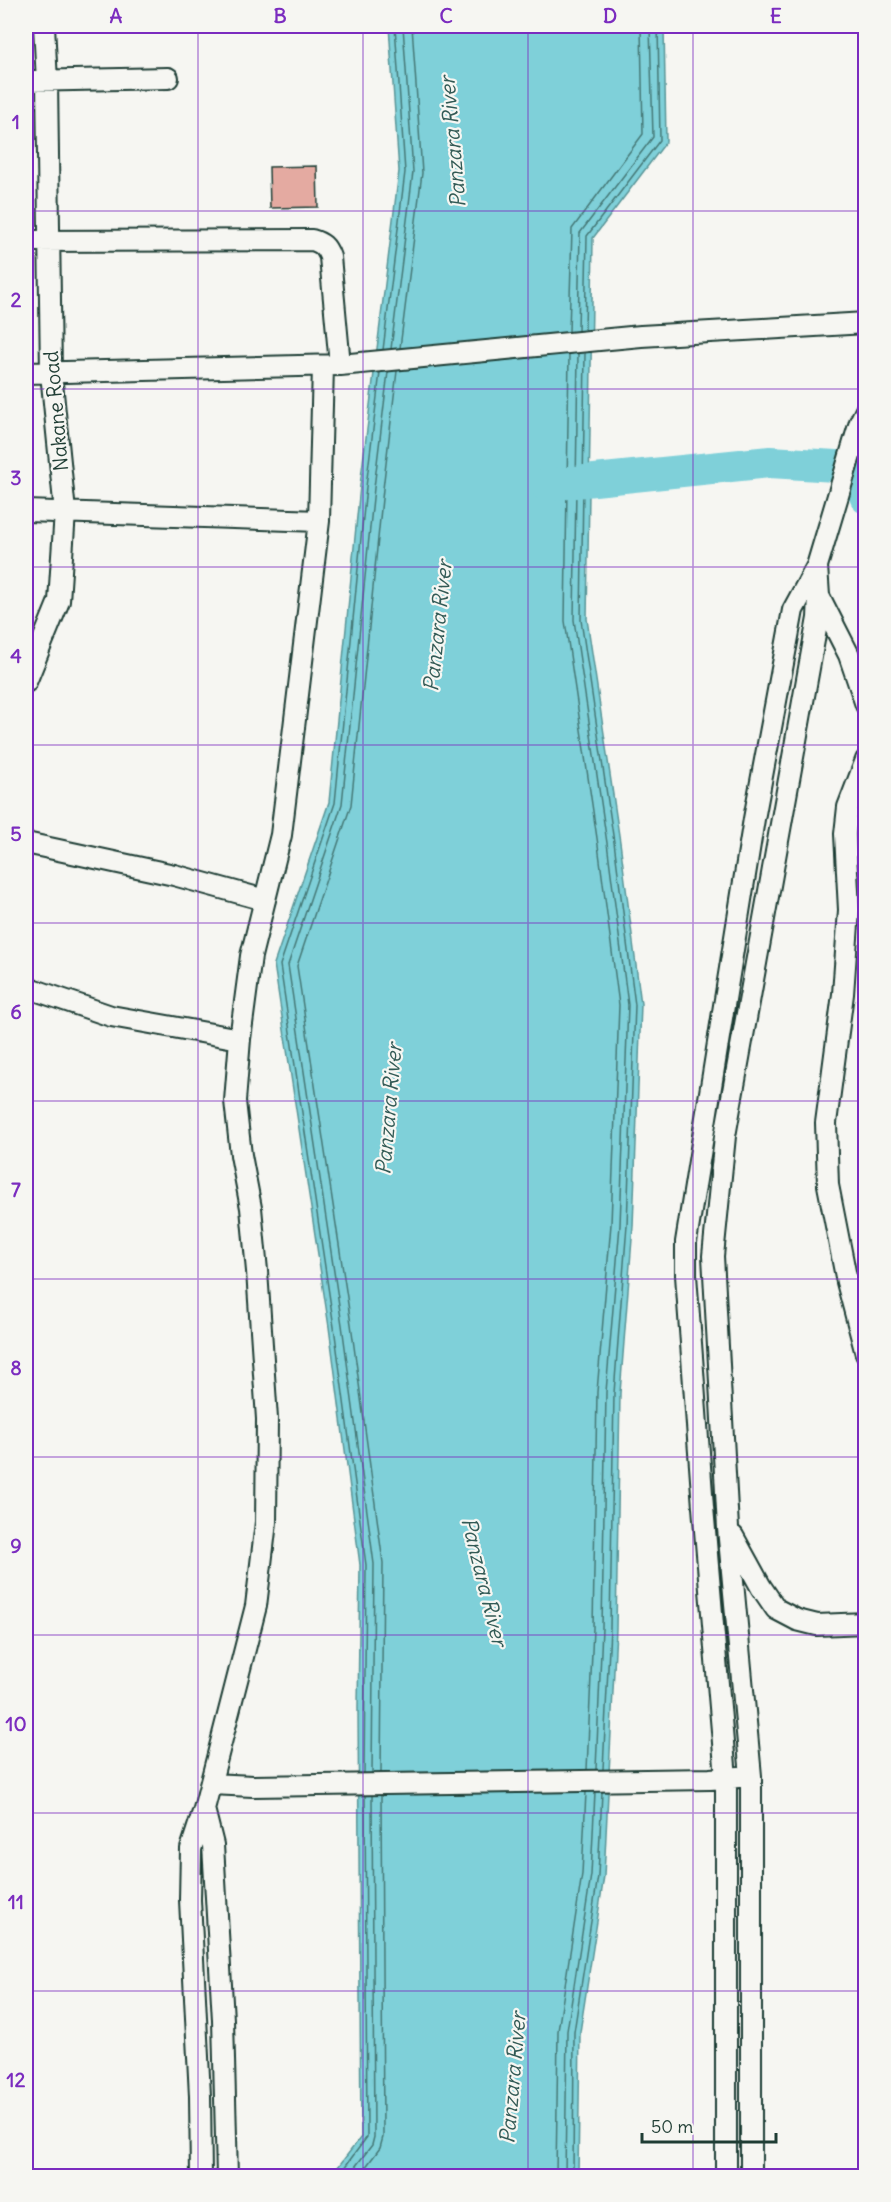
<svg xmlns="http://www.w3.org/2000/svg" width="891" height="2202" viewBox="0 0 891 2202" font-family="Delius,sans-serif">
<style>
.water{fill:#7fd0d9;stroke:#599597;stroke-width:1.5}
.lines{fill:none;stroke-linecap:round;stroke-linejoin:round}
.shore{stroke:#457876;stroke-width:1.5}
.river{stroke:#7fd0d9;stroke-width:32}
.building{fill:#e4aaa1;stroke:#1f3d34;stroke-width:1.5}
.minor-casing{stroke:#1f3d34;stroke-width:24}
.minor{stroke:#f6f6f2;stroke-width:20}
.grid{fill:none;stroke:#7b2cbf;stroke-width:1.5;stroke-opacity:0.55}
.labels{text-anchor:middle;stroke-width:4.5;stroke-linejoin:round;paint-order:stroke}
.street-label{font-size:20px;fill:#1f3d34;stroke:#f6f6f2}
.water-label{font-size:21px;font-style:italic;fill:#325a55;stroke:#f6f6f2}
.neatline{fill:none;stroke:#7b2cbf;stroke-width:2}
.grid-label{font-size:20px;text-anchor:middle;font-weight:bold;fill:#7b2cbf}
</style>
<rect width="100%" height="100%" fill="#f6f6f2"/>
<filter id="ink" filterUnits="userSpaceOnUse"><feTurbulence type="fractalNoise" baseFrequency=".0167" numOctaves="2"/><feDisplacementMap in="SourceGraphic" scale="12" xChannelSelector="R" yChannelSelector="G"/><feConvolveMatrix kernelMatrix="1 2 1 2 8 2 1 2 1" color-interpolation-filters="sRGB"/></filter>
<g filter="url(#ink)">
<!-- water -->
<path class="water" d="M389,26H664L666,142L593,238L587,619L620,842L641,1004L633,1226L620,1393L616,1629L604,1876L580,2032L578,2176H331L361,2137L358,1707L360,1565L329,1327L274,964L329,802L360,486L399,171Z"/>
<g class="lines">
<!-- shore -->
<path class="shore" d="M585,330L587,236L660,140L658,26
M578,331L580,233L653,137L650,26
M569,332L572,229L643,134L641,26
M400,348L422,173L412,26
M391,349L413,172L403,26
M383,350L405,172L395,26
M578,353L574,620L607,843L628,1005L620,1225L606,1392L602,1628L596,1769
M585,353L581,620L614,842L635,1005L627,1225L614,1393L610,1628L603,1769
M569,354L565,621L598,845L619,1005L611,1224L597,1392L593,1628L587,1770
M364,1773L366,1565L334,1327L280,965L335,803L366,487L380,372
M372,1773L374,1564L342,1325L288,965L342,804L374,488L388,372
M381,1773L383,1563L351,1324L297,966L351,805L383,489L397,371
M338,2176L367,2137L365,1796
M348,2176L372,2145L374,2137L372,1795
M359,2176L380,2148L383,2137L381,1795
M556,2176L558,2031L582,1874L586,1792
M565,2176L567,2031L591,1875L595,1792
M573,2176L574,2032L598,1876L602,1792"/>
<!-- river -->
<path class="river" d="M546,485L770,462L852,467L866,498"/>
</g>
<!-- building -->
<path class="building" d="M317,166L318,207L270,208L269,167Z"/>
<g class="lines">
<defs>
<path id="minor" d="M26,81L168,78
M26,241L312,240C322,243 326,246 330,257L340,365
M26,373L340,365L641,336L866,323
M26,511L319,521
M819,596L849,655L866,705
M26,682L59,601L65,512L51,373L47,81L44,26
M866,760L848,807L845,834L849,910L843,994L826,1123L828,1185L847,1282L866,1354
M26,843L174,875L265,900
M26,987L111,1016L240,1039
M733,1536L761,1587L776,1609L797,1620L817,1625L866,1623
M211,1784L253,1786L710,1779L739,1777
M204,1809L213,1845L223,2020L227,2176
M201,2176L200,2096L190,1900L191,1849L204,1809L256,1606L266,1522L267,1419L257,1271L251,1208L241,1155L235,1101L240,1039L251,956L281,835L319,521L323,366
M726,2176V1778L703,1507L686,1275V1242L754,819L793,610L817,566L860,422L866,410
M751,2176V1776L728,1528L713,1256L725,1136L818,618L819,596L817,566"/>
</defs>
<!-- minor casing -->
<use href="#minor" class="minor-casing"/>
<!-- minor -->
<use href="#minor" class="minor"/>
</g>
</g>
<!-- grid -->
<path class="grid" d="M198,26V2176M363,26V2176M528,26V2176M693,26V2176M26,211H866M26,389H866M26,567H866M26,745H866M26,923H866M26,1101H866M26,1279H866M26,1457H866M26,1635H866M26,1813H866M26,1991H866"/>
<g class="labels">
<!-- street labels -->
<g class="street-label">
<text transform="translate(56 411) rotate(-95)" y="7">Nakane Road</text>
</g>
<!-- water labels -->
<g class="water-label">
<text transform="translate(453 142) rotate(-95)" y="7">Panzara River</text>
<text transform="translate(438 626) rotate(-84)" y="7">Panzara River</text>
<text transform="translate(389 1109) rotate(-85)" y="7">Panzara River</text>
<text transform="translate(484 1582) rotate(76)" y="7">Panzara River</text>
<text transform="translate(513 2078) rotate(-85)" y="7">Panzara River</text>
</g>
</g>
<!-- margin -->
<rect width="891" height="2202" fill="none" stroke="#f6f6f2" stroke-width="66"/>
<!-- scale -->
<path d="M642 2133v9h134v-9" fill="none" stroke="#1f3d34" stroke-width="3"/>
<text x="651" y="2133" font-size="18" fill="#1f3d34" stroke="#f6f6f2" stroke-width="4.5" paint-order="stroke">50 m</text>
<rect x="33" y="33" width="825" height="2136" class="neatline"/>
<g class="grid-label">
<text x="116" y="23">A</text>
<text x="280" y="23">B</text>
<text x="446" y="23">C</text>
<text x="610" y="23">D</text>
<text x="776" y="23">E</text>
<text x="16" y="129">1</text>
<text x="16" y="307">2</text>
<text x="16" y="485">3</text>
<text x="16" y="663">4</text>
<text x="16" y="841">5</text>
<text x="16" y="1019">6</text>
<text x="16" y="1197">7</text>
<text x="16" y="1375">8</text>
<text x="16" y="1553">9</text>
<text x="16" y="1731">10</text>
<text x="16" y="1909">11</text>
<text x="16" y="2087">12</text>
</g>
</svg>
